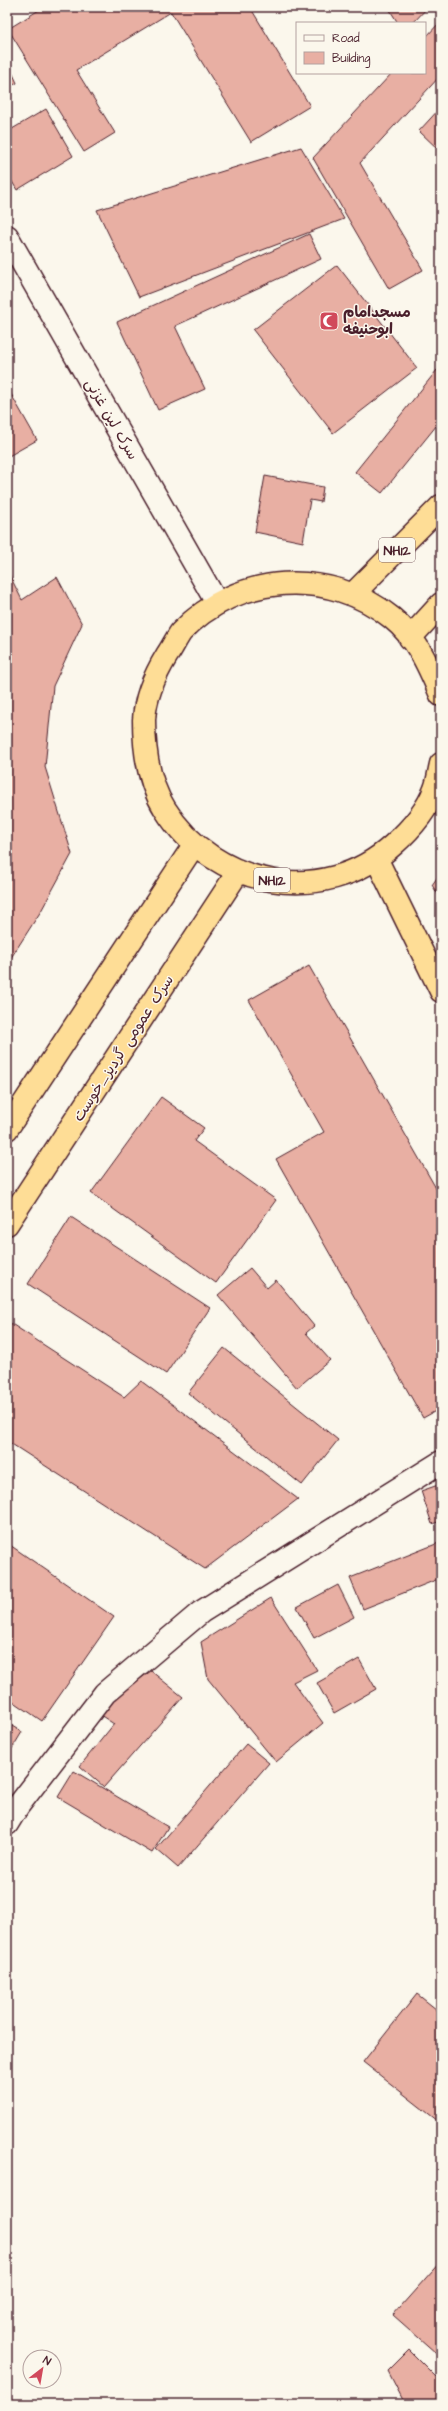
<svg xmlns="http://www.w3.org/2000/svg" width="448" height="2411" viewBox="0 0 448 2411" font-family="'Architects Daughter','Playpen Sans Arabic',sans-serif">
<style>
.building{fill:#e8afa3;stroke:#4a1f2b}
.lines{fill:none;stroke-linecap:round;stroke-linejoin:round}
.street-casing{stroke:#4a1f2b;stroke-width:25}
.secondary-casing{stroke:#4a1f2b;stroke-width:25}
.highway-casing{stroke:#4a1f2b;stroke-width:25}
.street{stroke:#fbf7ec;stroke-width:22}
.secondary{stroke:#fbf7ec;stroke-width:22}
.highway{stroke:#fedd96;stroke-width:22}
.labels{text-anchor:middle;stroke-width:3;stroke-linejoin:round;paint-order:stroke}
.shield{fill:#fbf7ec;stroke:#7f6065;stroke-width:1}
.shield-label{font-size:14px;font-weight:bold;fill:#4a1f2b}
.poi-label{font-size:15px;font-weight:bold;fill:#4a1f2b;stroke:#fbf7ec;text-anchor:start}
.street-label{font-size:15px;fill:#4a1f2b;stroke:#fbf7ec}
</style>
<rect width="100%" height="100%" fill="#fbf7ec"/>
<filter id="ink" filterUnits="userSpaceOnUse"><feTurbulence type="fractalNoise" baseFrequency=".025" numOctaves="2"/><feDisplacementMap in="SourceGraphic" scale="8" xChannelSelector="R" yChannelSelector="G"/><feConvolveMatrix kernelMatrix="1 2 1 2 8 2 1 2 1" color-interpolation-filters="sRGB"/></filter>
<g filter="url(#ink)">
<!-- building -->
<path class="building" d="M44,7H250L310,106L251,142L171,12L76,70L115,133L84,152L8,29Z
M388,7H428L413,23H398Z
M441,21V75L360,163L423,270L389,289L313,158L392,73H425V38Z
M7,61L17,83L7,88Z
M441,107V152L419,131Z
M46,109L73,156L17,190L7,173V132Z
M301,147L344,219L139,297L97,210Z
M309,234L321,259L175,326L205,389L158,410L117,322Z
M337,265L417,368L333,433L253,330Z
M437,370L441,373V420L382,493L355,472Z
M7,387L37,440L7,457Z
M265,476L323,487L321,502L310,500L303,542L255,532Z
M7,570L22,600L57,577L82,624L53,686L45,767L72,854L41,911L7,964Z
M441,872V899L432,885Z
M309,966L441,1197V1408L423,1418L276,1159L324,1132L249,1000Z
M161,1097L204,1128L194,1141L276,1200L216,1283L91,1193Z
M71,1217L210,1308L166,1374L28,1284Z
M250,1268L267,1288L276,1280L314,1326L306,1333L330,1360L297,1388L218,1295Z
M7,1321L124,1397L141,1381L298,1499L205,1569L7,1441Z
M224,1348L338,1440L302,1485L188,1393Z
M441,1484V1521L432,1524L421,1491Z
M441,1542V1578L363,1609L350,1578Z
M7,1543L114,1617L42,1721L7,1697Z
M338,1585L354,1617L314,1638L297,1607Z
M271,1598L317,1670L293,1682L323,1723L276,1762L208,1679L201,1642Z
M359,1659L376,1689L334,1713L317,1683Z
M151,1671L183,1697L104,1787L80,1766L114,1724L94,1711Z
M7,1723L22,1732L7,1757Z
M246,1744L269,1763L178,1868L156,1849Z
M74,1771L168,1827L152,1853L58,1797Z
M417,1994L441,2013V2117L438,2121L363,2062Z
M441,2261V2347L436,2353L393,2315Z
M409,2350L441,2382V2404H405L388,2371Z"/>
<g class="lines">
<defs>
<path id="street" d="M7,1824L18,1806L105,1693L201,1612L441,1462"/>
<path id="secondary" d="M7,236L217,603"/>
<path id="highway" d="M353,594L441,506
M410,638L441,604
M441,695C429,667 417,638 392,618C329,567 237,573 181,632C176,639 172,648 167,655C156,673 145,698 144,720C144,750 149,784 165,809C214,888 324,908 393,845C410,830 427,811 435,789C438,782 439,772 441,764
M377,860L441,991
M7,1129L194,845
M7,1224L238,872"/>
</defs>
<!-- street casing -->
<use href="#street" class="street-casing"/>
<!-- secondary casing -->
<use href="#secondary" class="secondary-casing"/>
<!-- highway casing -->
<use href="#highway" class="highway-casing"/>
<!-- street -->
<use href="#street" class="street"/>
<!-- secondary -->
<use href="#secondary" class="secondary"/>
<!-- highway -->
<use href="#highway" class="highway"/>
</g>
</g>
<!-- icons -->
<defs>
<symbol id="mosque-square" viewBox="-11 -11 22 22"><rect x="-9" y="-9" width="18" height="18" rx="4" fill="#d1495b" stroke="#fbf7ec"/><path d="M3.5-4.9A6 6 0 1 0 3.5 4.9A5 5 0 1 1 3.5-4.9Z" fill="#fff"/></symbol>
</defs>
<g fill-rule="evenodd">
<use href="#mosque-square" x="318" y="310" width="22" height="22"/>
</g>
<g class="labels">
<!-- shield labels -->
<g class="shield">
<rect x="379" y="538" width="36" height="24" rx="3"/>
<rect x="254" y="868" width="36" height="24" rx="3"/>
</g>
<g class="shield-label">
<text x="397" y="555">NH12</text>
<text x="272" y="885">NH12</text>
</g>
<!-- poi labels -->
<g class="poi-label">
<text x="343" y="317">مسجدامام<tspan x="343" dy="17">ابوحنیفه</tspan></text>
</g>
<!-- street labels -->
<g class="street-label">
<text transform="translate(112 419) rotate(60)" y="5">سرک لین غزنی</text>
<text transform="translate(123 1048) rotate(-57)" y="5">سرک عمومی گردیز_خوست</text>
</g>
</g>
<!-- margin -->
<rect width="448" height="2411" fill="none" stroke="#fbf7ec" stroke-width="24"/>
<rect x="12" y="12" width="424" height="2387" fill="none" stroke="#4a1f2b" stroke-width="1.5" filter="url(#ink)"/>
<!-- legend -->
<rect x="296" y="22" width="130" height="52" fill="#fbf7ec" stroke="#b4a19f"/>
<rect x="304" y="35" width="20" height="6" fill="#fbf7ec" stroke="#b4a19f"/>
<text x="332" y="42" font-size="12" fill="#4a1f2b">Road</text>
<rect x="304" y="52" width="20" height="12" fill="#e8afa3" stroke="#b4a19f"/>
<text x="332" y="62" font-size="12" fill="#4a1f2b">Building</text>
<!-- north arrow -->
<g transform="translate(42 2369) rotate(31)"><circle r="19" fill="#fbf7ec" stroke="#b4a19f"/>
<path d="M0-3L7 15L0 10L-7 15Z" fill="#d1495b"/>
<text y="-6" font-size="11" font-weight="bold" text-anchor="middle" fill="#4a1f2b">N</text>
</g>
</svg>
